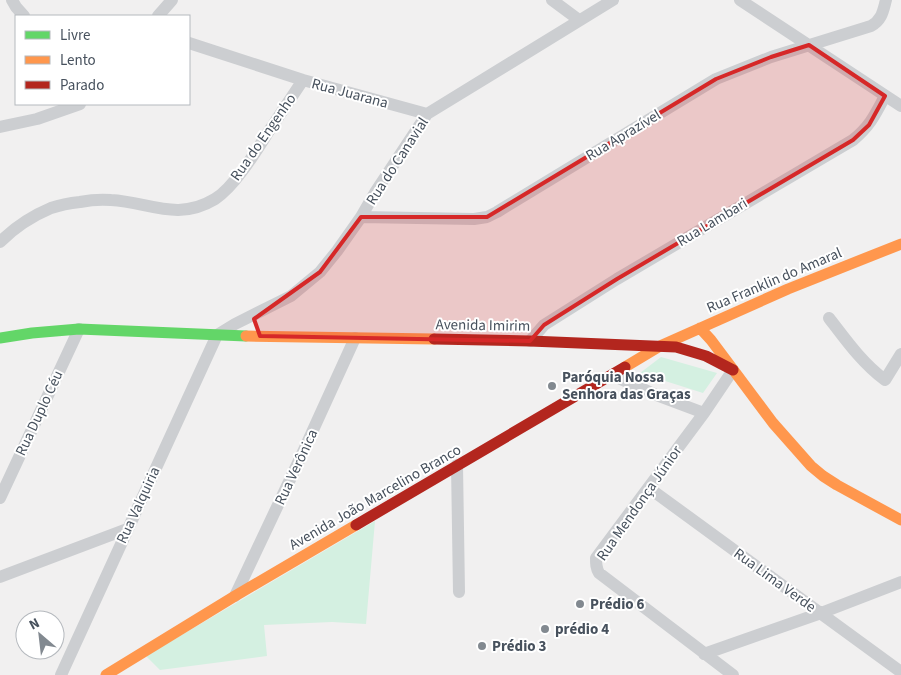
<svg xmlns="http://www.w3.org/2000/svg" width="901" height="675" viewBox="0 0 901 675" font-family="'Source Sans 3',sans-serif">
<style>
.green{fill:#d4f0e1}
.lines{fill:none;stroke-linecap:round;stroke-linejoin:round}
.street{stroke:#ccced1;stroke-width:12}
.fast{stroke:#63d668;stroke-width:11}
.slow{stroke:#ff974d;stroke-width:11}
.jam{stroke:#b3261e;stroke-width:11}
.marked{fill:#d62828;fill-opacity:0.2;stroke:#d62828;stroke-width:4;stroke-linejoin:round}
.poi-dot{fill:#828990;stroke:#fff;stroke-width:2}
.labels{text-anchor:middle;stroke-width:4;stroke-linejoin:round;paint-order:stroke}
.street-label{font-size:15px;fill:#47515d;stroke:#fff}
.poi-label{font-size:15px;font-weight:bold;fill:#47515d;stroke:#fff;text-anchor:start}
</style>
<rect width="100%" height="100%" fill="#f1f0f0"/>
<!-- green -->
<path class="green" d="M661,357L717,373L703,393L640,373Z
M375,521L366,624L332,622L264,625L267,656L160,670L146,656Z"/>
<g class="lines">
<!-- street -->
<path class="street" d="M12,0L16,7L24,16
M552,0L579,20
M740,0L901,106
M158,16L172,0
M189,43L303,80L427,114
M0,127L37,119L80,104
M361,217L474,219L487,217L497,212L716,79L771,57L871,26C882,20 883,11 886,0
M0,242C14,228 32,216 51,208C60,205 71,203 80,202C90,200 100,199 111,200C149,202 177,222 215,199C234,187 255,153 267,134C279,116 291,98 303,80
M829,318C846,340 862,363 885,380L901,354
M530,341L544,325L617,279L853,140C870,126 875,115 885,96
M612,375L656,395L704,413
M457,465L459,592
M649,488L901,672
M0,498L79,329
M0,577L127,529
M235,596L303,452L355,338
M704,654L821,613L901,582
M61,675L217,335L235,324L291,296L320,272L337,251L361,217L376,191L427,114L613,0
M733,675L599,573C596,568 596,564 596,558L704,413L733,370"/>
<!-- fast -->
<path class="fast" d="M0,338L32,333L79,329L246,336"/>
<!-- slow -->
<path class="slow" d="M700,328L711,340L773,423L811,466L823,476L837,485L901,520
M246,336L434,339
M625,367L660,346L788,289L901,244
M106,675L235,596L356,525"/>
<!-- jam -->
<path class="jam" d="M434,339L530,341L676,347L706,356L733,370
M356,525L625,367"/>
</g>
<!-- marked area -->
<path class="marked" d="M809,45L885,96L869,125L853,140L617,279L544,325L530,341L260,336L254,319L320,272L361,217H487L716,79L771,57Z"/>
<!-- markers -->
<g class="poi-dot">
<circle cx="552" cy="386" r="5"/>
<circle cx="580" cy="604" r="5"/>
<circle cx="545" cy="629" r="5"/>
<circle cx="482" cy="646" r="5"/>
</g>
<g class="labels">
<!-- street labels -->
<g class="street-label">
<text transform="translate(350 93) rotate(15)" y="5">Rua Juarana</text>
<text transform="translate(623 135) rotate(-31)" y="5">Rua Aprazível</text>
<text transform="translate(263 137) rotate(-55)" y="5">Rua do Engenho</text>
<text transform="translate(397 161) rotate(-57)" y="5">Rua do Canavial</text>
<text transform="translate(712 222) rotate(-31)" y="5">Rua Lambari</text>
<text transform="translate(774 280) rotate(-23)" y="5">Rua Franklin do Amaral</text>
<text transform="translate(483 325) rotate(1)" y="5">Avenida Imirim</text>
<text transform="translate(39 413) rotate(-65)" y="5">Rua Duplo Céu</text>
<text transform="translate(296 467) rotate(-65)" y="5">Rua Verônica</text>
<text transform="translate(375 497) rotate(-30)" y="5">Avenida João Marcelino Branco</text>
<text transform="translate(639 503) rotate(-55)" y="5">Rua Mendonça Júnior</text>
<text transform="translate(138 505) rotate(-65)" y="5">Rua Valquiria</text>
<text transform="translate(775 580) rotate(36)" y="5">Rua Lima Verde</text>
</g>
<!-- poi labels -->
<g class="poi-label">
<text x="562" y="382">Paróquia Nossa<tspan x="562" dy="17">Senhora das Graças</tspan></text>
<text x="590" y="609">Prédio 6</text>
<text x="555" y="634">prédio 4</text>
<text x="492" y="651">Prédio 3</text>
</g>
</g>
<!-- legend -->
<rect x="15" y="15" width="175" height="90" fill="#ffffff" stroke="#b5b9be"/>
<rect x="25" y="31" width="25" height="8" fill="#63d668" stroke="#b5b9be"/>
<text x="60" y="40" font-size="15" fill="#47515d">Livre</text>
<rect x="25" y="56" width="25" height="8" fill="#ff974d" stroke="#b5b9be"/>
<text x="60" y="65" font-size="15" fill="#47515d">Lento</text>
<rect x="25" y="81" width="25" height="8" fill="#b3261e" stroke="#b5b9be"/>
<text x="60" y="90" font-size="15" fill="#47515d">Parado</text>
<!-- north arrow -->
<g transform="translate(40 635) rotate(332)"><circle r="24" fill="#ffffff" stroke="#b5b9be"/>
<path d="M0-4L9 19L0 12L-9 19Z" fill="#828990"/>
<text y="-8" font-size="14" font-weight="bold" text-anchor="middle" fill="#47515d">N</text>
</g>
</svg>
